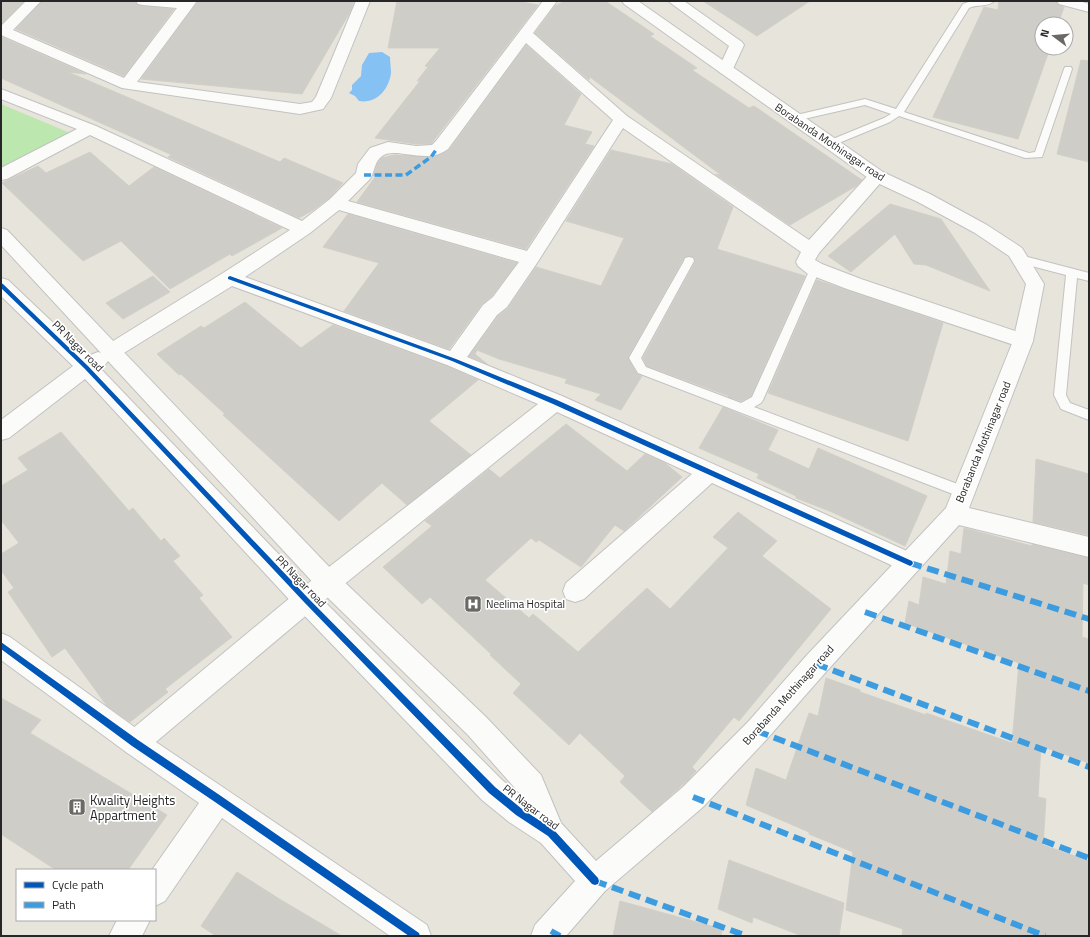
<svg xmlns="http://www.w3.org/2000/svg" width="1090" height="937" viewBox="0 0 1090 937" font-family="'Titillium Web',sans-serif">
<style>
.green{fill:#bce7af}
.water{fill:#85c1f2}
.building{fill:#cfcdc7;stroke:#d2cfc7}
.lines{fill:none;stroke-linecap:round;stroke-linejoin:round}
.lane-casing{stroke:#c3c2c2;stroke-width:2}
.street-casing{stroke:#c3c2c2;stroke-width:2}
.secondary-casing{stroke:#c3c2c2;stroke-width:2}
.lane{fill:#fbfbfa;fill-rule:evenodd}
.street{fill:#fbfbfa;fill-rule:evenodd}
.secondary{fill:#fbfbfa;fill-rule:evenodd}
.quiet-far1{stroke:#3d9ce0;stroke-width:3.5;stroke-dasharray:7 3.5;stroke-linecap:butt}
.quiet{stroke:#3d9ce0;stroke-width:6;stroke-dasharray:12 6;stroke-linecap:butt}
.cycleway-casing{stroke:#fff;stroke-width:2}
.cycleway{fill:#0057b8;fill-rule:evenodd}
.labels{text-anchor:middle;stroke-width:3.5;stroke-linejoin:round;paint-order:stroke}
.street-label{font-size:11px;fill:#272727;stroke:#fff}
.poi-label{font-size:11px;fill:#272727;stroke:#fff;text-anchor:start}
.near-poi-label{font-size:13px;fill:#272727;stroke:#fff;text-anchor:start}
</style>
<rect width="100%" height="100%" fill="#e7e4db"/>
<!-- green -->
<path class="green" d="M1,104L70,133L1,168Z"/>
<!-- water -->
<path class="water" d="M382,52L390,57C390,62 391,68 391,73C389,89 377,104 359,101L355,96L349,93L352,90V85L361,76L362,65L369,53Z"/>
<!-- building -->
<path class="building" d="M1,1H24L1,24Z
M42,1H135L138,5L174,9L124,76L16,29Z
M198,1H354L350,12L302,94L141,79Z
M397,1H516L538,5L431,144H416L375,138L420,81H417L428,67L425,66L440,48H388Z
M565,1H605L654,34L650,36L697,68L692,70L749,108L754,106L862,180L856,186L790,225L715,174L721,175L590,77L589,80L535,33L555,6Z
M703,1H810L757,36Z
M999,1H1056L1059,5L1064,7L1058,24H1042V48H1050L1018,139L933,117L984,7L998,10Z
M1,37L86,74L68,72L280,162L284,158L343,183L329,198L313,210L299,218L168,157L172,155L1,78Z
M526,45L581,94L564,125L592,132L585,144L594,146L526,249L357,202L378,173L373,176L378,163L382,158L394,155L431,157L440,155L449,150Z
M1081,60L1089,61V162L1057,154Z
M611,150L672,164L733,207L717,249L805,276L751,396L741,401L728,397L729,396L647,366L643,358L695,262L694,258L689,256L684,258L628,357L637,374L642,376L621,410L595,400L601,394L565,383L567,379L499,359L477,350L475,354L487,364L469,356L498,316L508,308L536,267L601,286L624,238L566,221Z
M90,152L129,186L154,167L282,228L232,256L230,254L170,289L121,241L83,261L2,183L38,166L46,173Z
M890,204L941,219L990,291L926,265L914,264L895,234L851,272L828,256Z
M348,214L517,263L492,296L482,304L449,349L344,311L379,263L323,247Z
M153,276L170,292L123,319L106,303Z
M817,280L943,323L908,441L768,393Z
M245,302L301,348L333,325L446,366L478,380L429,421L471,455L407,505L382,483L339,521L223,415L225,414L181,374L179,375L157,354L201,326L204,328Z
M723,407L778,430L768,450L809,469L818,448L927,496L905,546L832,512L796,498V496L757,478L759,474L699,448Z
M566,424L627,471L645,454L665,463L682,477L624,531L615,525L581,567L539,540L536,542L531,538L485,580L529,618L533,614L578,652L647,588L670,609L728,548L713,537L738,512L777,541L762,556L831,609L739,721L734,717L692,767L696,771L688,780L652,812L620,782L625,776L580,733L569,745L513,693L521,684L490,655L491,654L430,597L422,604L383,567L432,526L425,521L489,469L500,478Z
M61,432L129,511L133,508L161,541L164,538L180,556L173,561L203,595L199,598L232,637L165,689L168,692L130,722L107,706L65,648L52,657L8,592L14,588L1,570V554L19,543L1,520V486L28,470L18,458Z
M1036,459L1089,474V535L1033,522Z
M964,528L1032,546V544L1089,558V585L1083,583L1082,637L1089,639V763L1041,746L1038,797L1046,799L1043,845L1089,861V936H902L903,929L846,910L853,852L809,834V832L746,805L756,768L786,780L809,713L818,716L826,678L860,690V692L926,715V713L1012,743L1019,663L905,623L909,601L919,605L923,577L946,584L950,551L961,554Z
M1,698L41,720L30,733L167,815L128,870H56L1,834Z
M729,860L844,903L839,936H802L753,917L752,923L718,909Z
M237,872L281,900L342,936H216L201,926Z
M620,901L722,929L721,936H613Z"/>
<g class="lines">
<defs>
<path id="lane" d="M971,1L993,2C987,7 977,4 969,8L904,112L1029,153L1035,152L1064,69L1065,67H1071L1072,69L1042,157L1025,158L899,116L890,122L834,145H828L826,143L828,141L884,118L891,114L865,105L795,121L790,118L792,116L865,99L896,109L963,4Z
M1020,255L1089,273V281L1077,278L1066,395L1070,403L1089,410V420L1061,409L1054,395L1066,275L1016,262L1015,259L1016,256Z
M689,257L693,258L694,261L641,358L646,367L741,403L752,397L810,269L811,266H819L820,269L763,400L761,403L754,407L968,488L970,492L968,496L963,498L958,496L638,373L629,358L684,261L685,258Z"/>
<path id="street" d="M26,1H41L13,30L124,78L177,8L143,5L138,4L136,1H197L137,82L300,104L312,102L316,97L356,1H370L331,98L323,109L300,114L122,88L1,35V26Z
M543,1H557L533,33L627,116L809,240L871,172L877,171L883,172L885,176L883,180L819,253L815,260L822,264L861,279L1030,336L1033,341L1030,346L1023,348L847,289L808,274L798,266L796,262L801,252L623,128L537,263L507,307L497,315L467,357L562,396L918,556L922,563L918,570L910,573L902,570L712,483L584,599L575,602L566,599L563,591L566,583L692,474L557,412L315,608L144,752L135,756L126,752L122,743L126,734L297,592L538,404L447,365L232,286L119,356L112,358L105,356L102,351L105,346L223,273L290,230L90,135L7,179L1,180V168L77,129L1,99V89L96,126L302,221L330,199L356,173L358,164L370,148L388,142L416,146L432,145L436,141ZM526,43L613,120L527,251L348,201L370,179C375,171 374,163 381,157C394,145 427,166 448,149ZM339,210L519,262L493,297L483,305L450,351L245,277L310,233Z
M668,1H684L742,42L744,45L731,73L726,75L721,73L718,70L729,46Z
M1057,1H1079L1089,4V12L1059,4Z"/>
<path id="secondary" d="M622,1H638L883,172L930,194L987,225L1022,248L1044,284L1033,341L969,508L1089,537V557L959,525L825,673L766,740L703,807L605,891L566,936H531L535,925L575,881L541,843L509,822L482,800L297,608L85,379L9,438L1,440V420L73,366L1,296V278L8,280L88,356L98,352L101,353L1,245V228L7,230L336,574L486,717L541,775L561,823L596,861L683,787L748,722L807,655L946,508L1013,341L1026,284L1009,256L975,233L918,202L871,180L624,4ZM108,361L320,590L468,735L522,796L502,780L315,592L100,368L105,365Z
M1,633L10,637L144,734L427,925L431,936H390L222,818L165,901L155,906V870H152L199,803L126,752L1,660Z
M117,920H150L142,936H109Z"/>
</defs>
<!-- lane casing -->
<use href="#lane" class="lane-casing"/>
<!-- street casing -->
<use href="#street" class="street-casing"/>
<!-- secondary casing -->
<use href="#secondary" class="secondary-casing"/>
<!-- lane -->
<use href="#lane" class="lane"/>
<!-- street -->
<use href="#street" class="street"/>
<!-- secondary -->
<use href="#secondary" class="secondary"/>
<!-- quiet-far1 -->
<path class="quiet-far1" d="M364,175H406L431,157L436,150"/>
<!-- quiet -->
<path class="quiet" d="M910,563L1089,619
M865,612L1089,691
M816,664L1089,767
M757,731L1089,858
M693,797L1045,936
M595,881L747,936
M551,931L560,936"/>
<defs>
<path id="cycleway" d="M230,276L456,359L557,400L912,561L913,563L912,565L910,566L908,565L553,404L452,361L228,279V277Z
M1,283L3,284L88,366L308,598L495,787L522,809L554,830L598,878L599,881L598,884L595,885L592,884L548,836L516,815L489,793L304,602L84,368L1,288Z
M1,642L138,740L221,796L419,933L420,936H409L215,802L132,746L1,649Z"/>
</defs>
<!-- cycleway casing -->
<use href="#cycleway" class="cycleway-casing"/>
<!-- cycleway -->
<use href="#cycleway" class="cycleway"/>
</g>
<!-- icons -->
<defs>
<symbol id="hospital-square" viewBox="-11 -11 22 22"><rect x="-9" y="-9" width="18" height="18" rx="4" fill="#6a6966" stroke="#fff"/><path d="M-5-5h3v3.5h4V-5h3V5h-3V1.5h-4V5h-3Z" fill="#fff"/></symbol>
<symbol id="building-square" viewBox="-11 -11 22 22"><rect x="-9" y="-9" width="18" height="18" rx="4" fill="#6a6966" stroke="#fff"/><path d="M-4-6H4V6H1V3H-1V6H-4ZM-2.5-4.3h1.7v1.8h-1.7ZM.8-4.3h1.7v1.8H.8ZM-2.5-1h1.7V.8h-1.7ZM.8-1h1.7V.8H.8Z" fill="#fff"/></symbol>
</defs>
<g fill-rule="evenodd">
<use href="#hospital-square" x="463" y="594" width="20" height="20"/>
<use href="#building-square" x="67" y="797" width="20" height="20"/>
</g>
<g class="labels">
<!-- street labels -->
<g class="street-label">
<text transform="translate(830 142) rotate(34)" y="4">Borabanda Mothinagar road</text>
<text transform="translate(78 346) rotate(45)" y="4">PR Nagar road</text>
<text transform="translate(983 442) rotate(-68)" y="4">Borabanda Mothinagar road</text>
<text transform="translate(301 581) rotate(46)" y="4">PR Nagar road</text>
<text transform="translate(788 695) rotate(-48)" y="4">Borabanda Mothinagar road</text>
<text transform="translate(531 807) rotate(37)" y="4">PR Nagar road</text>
</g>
<!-- poi labels -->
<g class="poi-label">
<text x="486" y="608">Neelima Hospital</text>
</g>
<!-- near-poi labels -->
<g class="near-poi-label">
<text x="90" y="805">Kwality Heights<tspan x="90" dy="15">Appartment</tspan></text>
</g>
</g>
<!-- border -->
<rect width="1090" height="937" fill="none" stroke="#272727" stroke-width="4"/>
<!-- legend -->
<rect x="16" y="869" width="140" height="52" fill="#ffffff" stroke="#a9a9a9"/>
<rect x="24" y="882" width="20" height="6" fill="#0057b8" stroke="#a9a9a9"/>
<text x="52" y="889" font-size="12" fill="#272727">Cycle path</text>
<rect x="24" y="902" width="20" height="6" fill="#3d9ce0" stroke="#a9a9a9"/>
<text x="52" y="909" font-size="12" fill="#272727">Path</text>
<!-- north arrow -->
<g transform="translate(1054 36) rotate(286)"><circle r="19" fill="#ffffff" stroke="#a9a9a9"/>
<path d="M0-3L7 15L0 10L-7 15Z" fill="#6a6966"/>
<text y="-6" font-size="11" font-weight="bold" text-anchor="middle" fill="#272727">N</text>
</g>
</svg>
